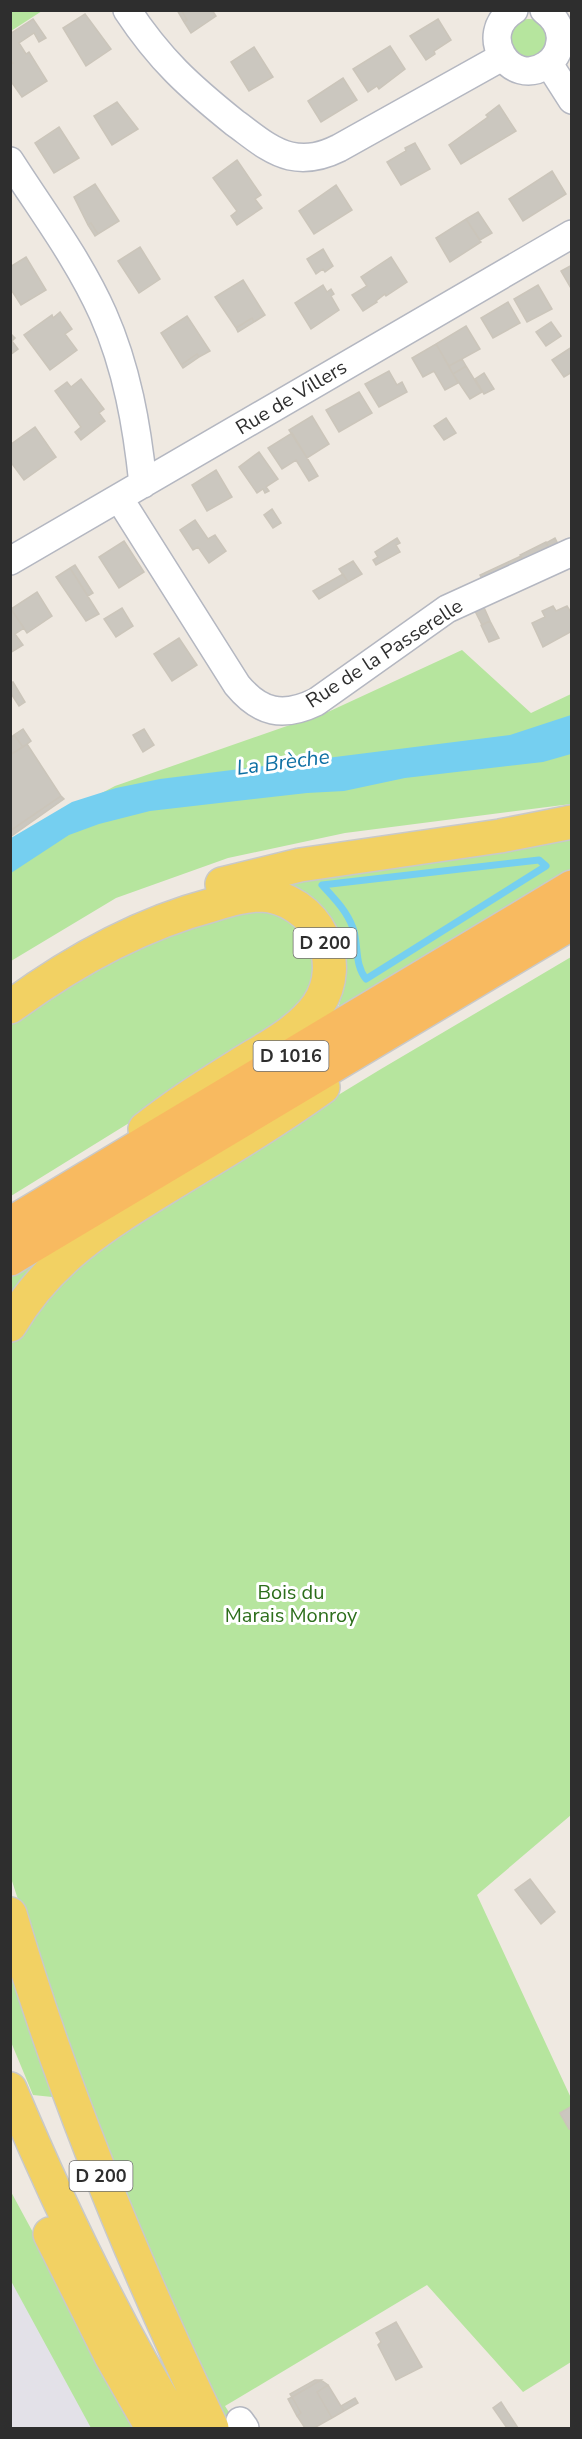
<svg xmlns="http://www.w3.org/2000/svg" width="582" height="2439" viewBox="0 0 582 2439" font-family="'Nunito Sans',sans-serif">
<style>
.industrial{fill:#e3e1e8}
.green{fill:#b6e59e}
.water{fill:#75cff0}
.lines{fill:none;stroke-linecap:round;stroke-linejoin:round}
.stream{stroke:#75cff0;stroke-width:7}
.building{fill:#cbc7bf;stroke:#cbc5ba;stroke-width:1.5}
.minor-casing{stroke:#b4b7c1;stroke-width:30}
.primary-casing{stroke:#c9c9c9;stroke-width:36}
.trunk-casing{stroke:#c9c9c9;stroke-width:36}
.minor{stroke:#fff;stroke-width:27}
.primary{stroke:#f2d163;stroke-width:33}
.trunk{stroke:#f8ba60;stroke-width:33}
.labels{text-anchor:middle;stroke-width:6;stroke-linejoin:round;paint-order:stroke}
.shield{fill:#fff;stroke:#6d6d6d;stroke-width:1.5}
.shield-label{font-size:18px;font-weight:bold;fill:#2e2e2e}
.street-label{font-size:20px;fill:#2e2e2e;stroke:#fff}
.park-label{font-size:20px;fill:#2c6e1b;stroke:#fff}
.water-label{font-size:21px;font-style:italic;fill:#0d6fa3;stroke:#fff}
</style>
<rect width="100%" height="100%" fill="#efe9e1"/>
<!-- industrial -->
<path class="industrial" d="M10,2223L123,2428H11Z"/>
<!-- green -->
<path class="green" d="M11,10H42V11L11,31Z
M510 38a19 19 0 1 1 38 0a19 19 0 1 1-38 0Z
M462,650L531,713L571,694V804L345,833L228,858L116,898L11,961V841L115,786L330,711Z
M571,834V869L338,1009L345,981L338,932L276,886Z
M258,904L295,920L313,942L321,980L273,1034L11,1196V1022L124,954L211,916Z
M571,957V1815L477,1895L571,2098V2362L523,2392L427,2285L225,2406L232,2417L229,2428H220L84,2102L11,1878L10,1346L46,1290L85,1249L381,1069Z
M31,1261L35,1269L11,1309V1274Z
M10,1938L62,2098L33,2095L11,2042Z
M10,2190L139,2428H91L11,2281Z"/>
<!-- water -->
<path class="water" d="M571,715V754L543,762L405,778L344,791L307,793L150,811L99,824L69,835L11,873V838L72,802L116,788L160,779L510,735Z"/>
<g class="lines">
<!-- stream -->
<path class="stream" d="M539,860L546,866L366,979C354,964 359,945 353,928C347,911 334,898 322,885Z"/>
</g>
<!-- building -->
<path class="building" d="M177,10H181L187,20L184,22Z
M181,10H212L216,16L191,33L184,22L187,20Z
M85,14L111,49L86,66L63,28Z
M33,19L46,38L39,42L34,33L19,43L26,54L29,52L47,81L22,97L10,80V65L13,63L10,59V34Z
M438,19L451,40L434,51L435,54L426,60L410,36Z
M390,46L405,69L379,89L377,86L368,92L353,69Z
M254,47L273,77L249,91L231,62Z
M343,78L357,100L321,122L308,101Z
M117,102L138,129L112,145L94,116Z
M499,105L516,131L461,164L449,145L488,117L486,115Z
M59,127L79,158L54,173L35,143Z
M415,143L430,169L401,185L387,162L406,151L405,148Z
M237,160L261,195L255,199L262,208L237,225L231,216L237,211L213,178Z
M552,171L566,194L523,221L509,199Z
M95,184L119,221L98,234L91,223L88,225L74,197Z
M336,185L352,210L314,234L299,211Z
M478,212L492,233L480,240L466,219Z
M466,219L481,242L450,262L436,238Z
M91,223L98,234L95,236L88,225Z
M140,247L160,279L139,293L118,261Z
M323,249L333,266L325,272L323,269L316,274L307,259Z
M26,257L46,290L21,305L10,288V267Z
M391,257L407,282L386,296L385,294L376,301L377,302L363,311L352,295L367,286L361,277Z
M572,265V290L561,271Z
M243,280L265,315L254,322L252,318L236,328L215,297Z
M323,285L327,292L331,289L334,294L331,296L339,310L311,329L295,303Z
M538,285L552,309L527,322L514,299Z
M508,302L520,323L493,338L481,318Z
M60,312L72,329L65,334L77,350L50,370L24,335L52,315L53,318Z
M187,316L210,351L199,357L197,354L181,365L161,333Z
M252,318L254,322L238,332L236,328Z
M551,322L561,336L546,346L536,332Z
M466,326L480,349L449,366L436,344Z
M10,333L15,338L12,341L18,349L10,355Z
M436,344L458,383L445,390L434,371L423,377L412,358Z
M572,347V372L564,377L552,360Z
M197,354L199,357L183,368L181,365Z
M462,359L466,366L453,374L449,366Z
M466,366L482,392L470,399L453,374Z
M389,371L397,385L402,382L407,392L379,407L365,384Z
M484,373L494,389L484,394L475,379Z
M81,379L104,409L99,413L105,421L81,440L75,432L81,427L55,391L67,382L71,387Z
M359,392L372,413L339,432L326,410Z
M312,416L329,444L307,458L289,430Z
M446,418L456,433L444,440L434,426Z
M35,427L56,457L24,480L10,461V445Z
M292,433L318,476L309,481L296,460L282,469L268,448Z
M259,452L278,479L266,487L269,491L265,493L263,489L257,493L239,467Z
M216,470L232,497L207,511L192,485Z
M272,509L281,523L273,528L264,515Z
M195,520L208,539L215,535L226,551L209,563L198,547L193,550L180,530Z
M397,538L400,543L396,545L400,552L376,565L373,560L378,557L375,552Z
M555,538L560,548L551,552L546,543Z
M124,541L144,572L119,588L99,557Z
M546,542L551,552L526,564L520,555Z
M521,556L526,564L485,584L480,575Z
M353,561L362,574L348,582L339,569Z
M75,565L93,593L88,596L70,568Z
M70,568L99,614L86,621L56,577Z
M343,574L348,582L319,599L313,591Z
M37,592L52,616L27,633L11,609Z
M482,603L490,621L482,625L473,607Z
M553,606L556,611L567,606L572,614V631L543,647L532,623L545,617L542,611Z
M122,608L133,626L116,637L104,619Z
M11,609L24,628L15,634L23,645L10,653Z
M490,621L499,638L489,642L481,625Z
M179,638L197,665L172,681L154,654Z
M13,682L25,702L19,706L10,692V683Z
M23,729L31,741L23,747L14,735Z
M144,729L154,745L143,752L133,735Z
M14,735L23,747L10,755V738Z
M27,744L61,796L10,831V755Z
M61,796L64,799L10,837V831Z
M530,1879L555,1912L541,1924L515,1890Z
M572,2106V2128L569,2129L560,2113Z
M396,2322L422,2367L396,2380L378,2345L381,2342L376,2333Z
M315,2380H321L292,2397L290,2394Z
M321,2380L328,2385L317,2392L332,2418L314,2428H305L297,2416L301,2413L292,2397Z
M328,2385L344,2411L332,2418L317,2392Z
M292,2397L301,2413L297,2416L288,2399Z
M355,2398L358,2403L344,2411L341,2406Z
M501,2402L518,2428H507L493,2408Z"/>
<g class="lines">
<defs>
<path id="minor" d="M127,10C160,60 189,86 235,123C252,135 269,151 290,156C308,160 323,156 339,148L502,57
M514,10C475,34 511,89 546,65C554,60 559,51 560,42C562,28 555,18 544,10
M549,64L572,100
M10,161C42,211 79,260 103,314C127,368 137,426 143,484
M119,498L237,685C260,713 283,718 316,702L447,609L572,552
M10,561L572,234
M240,2421L245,2428"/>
<path id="primary" d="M222,884L300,865L500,836L572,822
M10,1007C70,963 140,924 212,905C228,900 244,895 261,895C287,896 311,913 322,936C333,958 332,984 318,1005C299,1032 266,1048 239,1065C207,1085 175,1105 145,1129
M10,1325C52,1254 113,1220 181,1178C229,1149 277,1120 323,1087
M10,1914C62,2092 133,2262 212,2428
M10,2089C59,2206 114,2320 179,2428
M50,2234L111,2356L150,2424"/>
<path id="trunk" d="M10,1224L572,887
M10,1259L572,923"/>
</defs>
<!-- minor casing -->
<use href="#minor" class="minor-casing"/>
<!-- primary casing -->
<use href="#primary" class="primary-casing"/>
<!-- trunk casing -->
<use href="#trunk" class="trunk-casing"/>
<!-- minor -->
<use href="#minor" class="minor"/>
<!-- primary -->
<use href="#primary" class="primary"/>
<!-- trunk -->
<use href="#trunk" class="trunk"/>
</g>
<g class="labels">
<!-- shield labels -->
<g class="shield">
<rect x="293.5" y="928" width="63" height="30" rx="4.5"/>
<rect x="253.5" y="1041" width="75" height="30" rx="4.5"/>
<rect x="69.5" y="2161" width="63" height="30" rx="4.5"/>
</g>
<g class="shield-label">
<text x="325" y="949">D 200</text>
<text x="291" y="1062">D 1016</text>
<text x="101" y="2182">D 200</text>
</g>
<!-- street labels -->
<g class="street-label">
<text transform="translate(291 397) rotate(-31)" y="7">Rue de Villers</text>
<text transform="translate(384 653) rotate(-33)" y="7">Rue de la Passerelle</text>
</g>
<!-- park labels -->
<g class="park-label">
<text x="291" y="1599">Bois du<tspan x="291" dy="23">Marais Monroy</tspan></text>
</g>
<!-- water labels -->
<g class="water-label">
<text transform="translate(283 762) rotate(-7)" y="7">La Brèche</text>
</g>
</g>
<!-- border -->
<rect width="582" height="2439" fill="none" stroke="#2e2e2e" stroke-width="24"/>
</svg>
